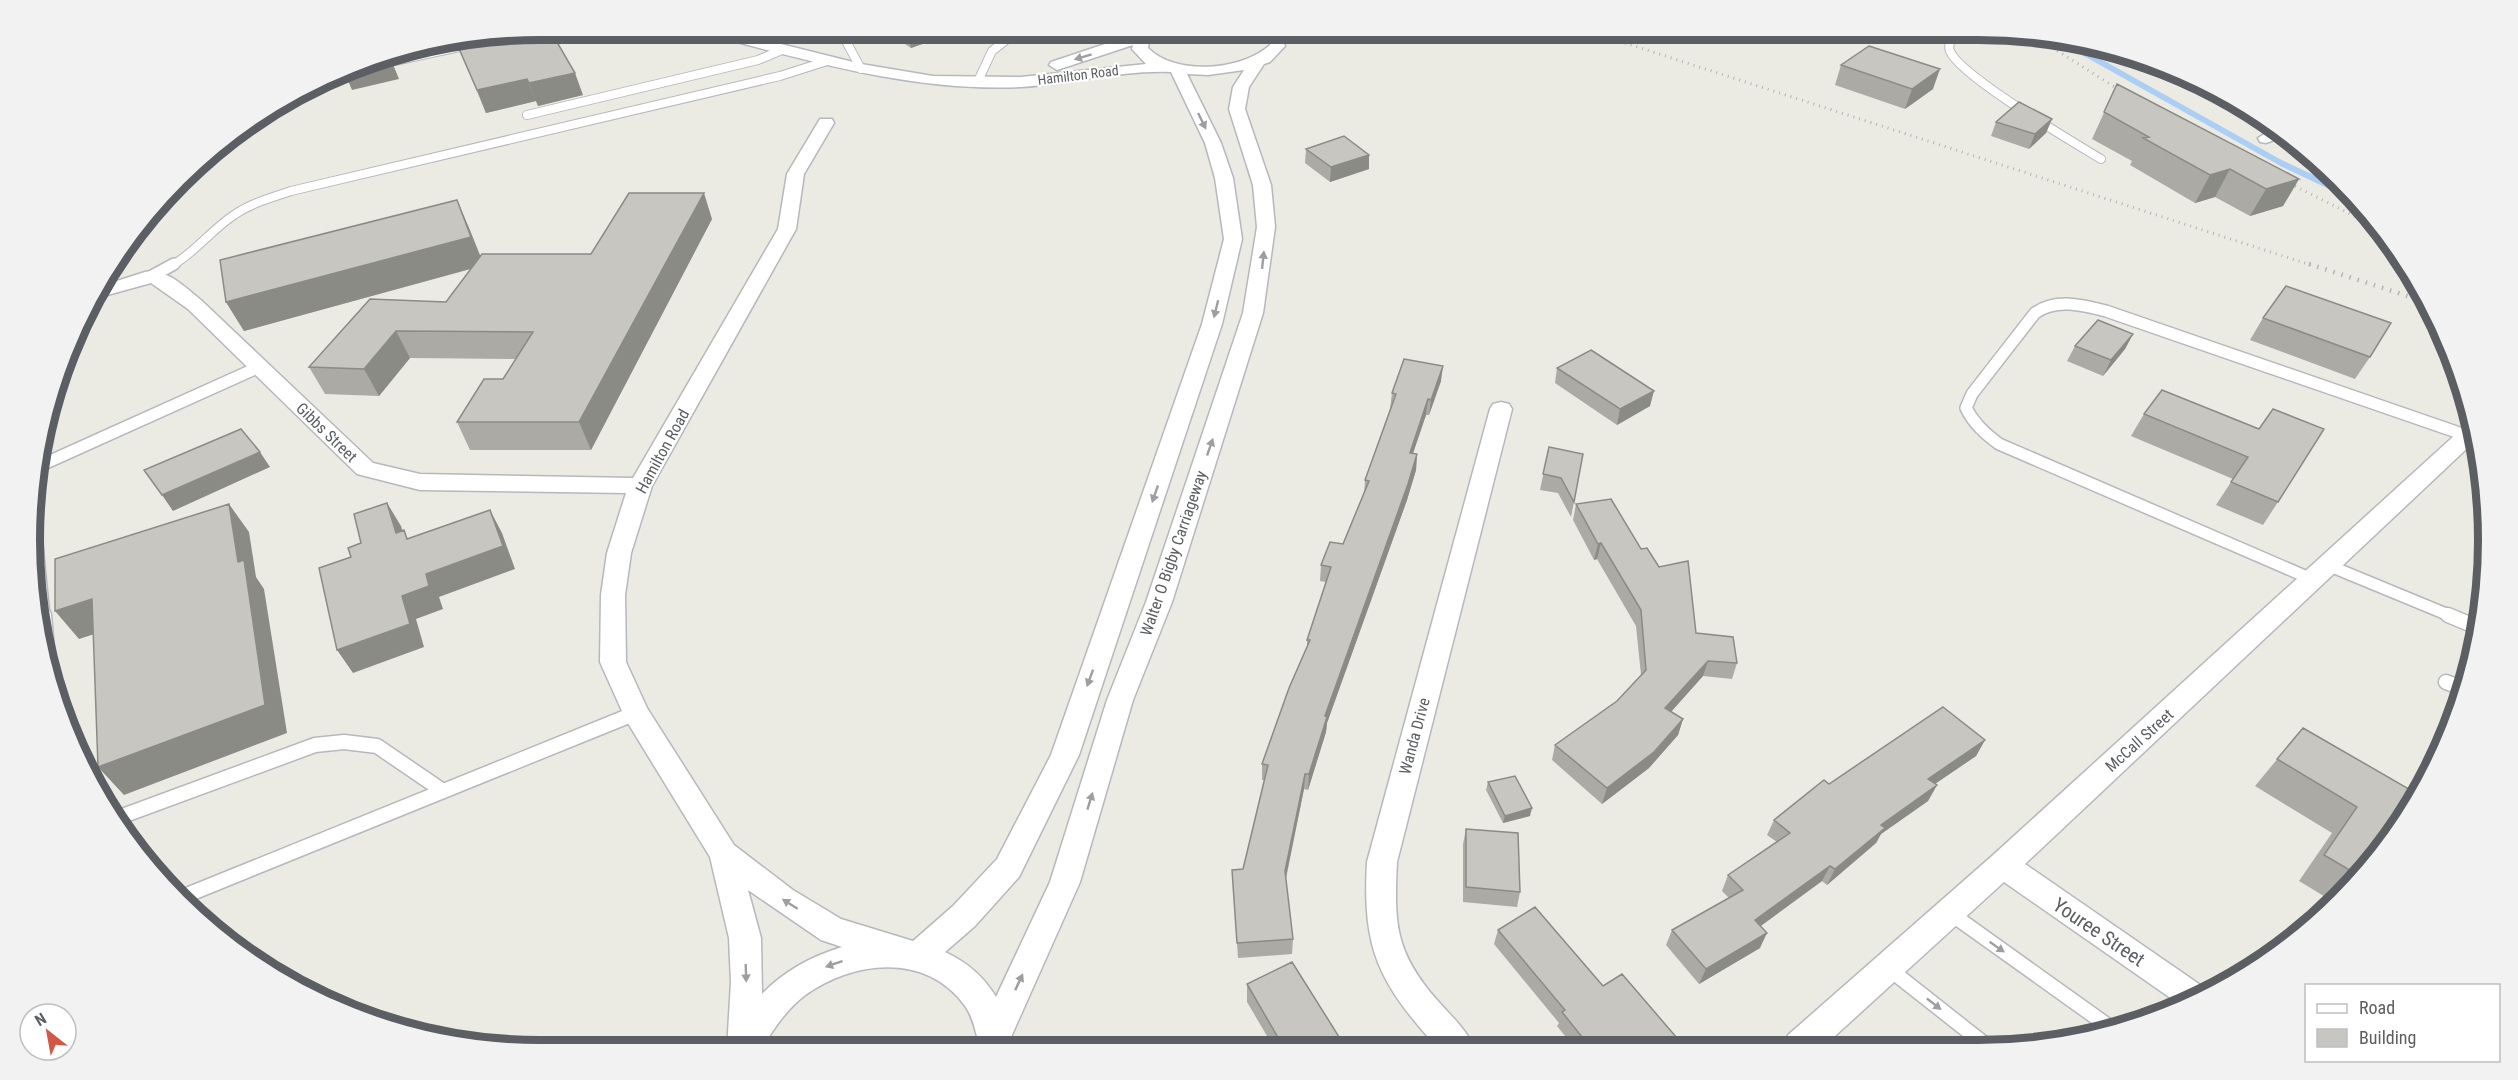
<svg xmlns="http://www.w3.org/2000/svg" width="2518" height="1080" viewBox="0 0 2518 1080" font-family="'Roboto Condensed',sans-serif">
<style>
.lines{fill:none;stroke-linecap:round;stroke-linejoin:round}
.stream{stroke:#abcff4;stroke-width:6}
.service-far2-casing{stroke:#b5b8bc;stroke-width:10}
.service-far1-casing{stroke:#b5b8bc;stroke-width:14}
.service-casing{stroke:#b5b8bc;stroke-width:17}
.minor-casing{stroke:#b5b8bc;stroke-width:3}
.service-far2{stroke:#fff;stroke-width:8}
.service-far1{stroke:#fff;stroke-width:11}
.service{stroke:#fff;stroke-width:14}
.minor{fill:#fff;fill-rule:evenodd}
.rail-far1{stroke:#b3b4b4;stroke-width:3;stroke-dasharray:1 5;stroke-linecap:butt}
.rail{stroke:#b3b4b4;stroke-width:4.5;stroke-dasharray:1.5 7;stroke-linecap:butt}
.wall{fill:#abaaa5}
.shaded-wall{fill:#8b8b86}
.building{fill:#c7c6c0;stroke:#8b8b86;stroke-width:1.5}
.oneway{fill:#9d9ea1}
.labels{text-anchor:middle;stroke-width:4.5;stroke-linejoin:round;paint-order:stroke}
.far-street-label{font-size:14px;fill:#5b5e62;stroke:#fff}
.street-label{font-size:16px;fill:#5b5e62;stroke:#fff}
.near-street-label{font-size:20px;fill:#5b5e62;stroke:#fff}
.rim{fill:none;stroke:#5b5e62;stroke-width:8}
</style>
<rect width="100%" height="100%" fill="#ecebe3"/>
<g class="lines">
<!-- stream -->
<path class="stream" d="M2070,45L2281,163L2351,196"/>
<defs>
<path id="service-far2" d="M840,30L861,69
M1958,30C1953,36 1947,43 1950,51C1960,76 2073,142 2101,159
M376,65L473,44
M978,81L992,51L1019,30
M527,115L758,60L782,50
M171,266C195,253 211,230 234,215C251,203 271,198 291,191L780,76L827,61"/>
<path id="service-far1" d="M152,276L174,264
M37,467L259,367
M33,506L44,616
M2330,566L2451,616
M2314,580L1999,444C1985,434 1974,424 1966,408L1972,394L2035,313C2056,298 2083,305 2106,311L2468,436"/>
<path id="service" d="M44,615L48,661
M2448,615L2479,628
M2446,682L2464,689
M117,818L315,745L344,742L377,746L443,791
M182,897L636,713
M1950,913L2111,1028
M1888,968L1987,1046"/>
<path id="minor" d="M700,30H725L861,64L933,76L1021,77L1146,64L1132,49L1133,45L1057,70L1049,65L1051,62L1135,34L1137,30H1151L1148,48C1176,76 1241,71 1270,45L1267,30H1281L1285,46L1270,62L1264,64L1249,87L1245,109L1271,185L1275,227L1263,313L1172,602L1133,700L1080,882L1011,1037L1009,1049H981C975,1034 975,1020 965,1006C927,952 853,960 804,996C786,1010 773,1030 761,1049H727L731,982L729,938L710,857L626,720L600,662L601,595L607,553L626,493L420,490L357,474L188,309L151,283L93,299L98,287L145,272C166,267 187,289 202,301L373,463L420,474L633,478L778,229L787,174L820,119H832L834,123L804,174L796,229L652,486L631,553L625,595L626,662L647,708L734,845L793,890L841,919L913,941L953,906L997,859L1051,755L1202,324L1224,239L1215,178L1205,143L1171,72C1120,70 1071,84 1021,87C911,92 807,60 702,33ZM1244,70L1233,87L1229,109L1253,185L1257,227L1243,313L1146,602L1107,700L1050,882L996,997C984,977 967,962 945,952L975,926L1019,877L1079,755L1222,324L1242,239L1233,178L1221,143L1187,74L1208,75ZM748,890L821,940L842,947C812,956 784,971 762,994L761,938Z
M1905,30H1924L1935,37L1927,42Z
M2274,128L2285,136L2266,143L2260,142L2258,138Z
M1501,402L1509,404L1512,409L1397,862C1394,924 1395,952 1437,1000C1450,1015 1466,1029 1474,1047H1437C1379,983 1362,950 1367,862L1490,409L1493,404Z
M2473,423L2476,440L2025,864L2209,991L2182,1006L2004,882L1824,1046H1784L1788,1035L1992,856L2466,425Z"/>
</defs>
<!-- service-far2 casing -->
<use href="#service-far2" class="service-far2-casing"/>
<!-- service-far1 casing -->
<use href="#service-far1" class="service-far1-casing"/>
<!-- service casing -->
<use href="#service" class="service-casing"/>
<!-- minor casing -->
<use href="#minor" class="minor-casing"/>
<!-- service-far2 -->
<use href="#service-far2" class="service-far2"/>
<!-- service-far1 -->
<use href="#service-far1" class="service-far1"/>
<!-- service -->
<use href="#service" class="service"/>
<!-- minor -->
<use href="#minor" class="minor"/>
<!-- rail-far1 -->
<path class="rail-far1" d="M1585,30L2314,266
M2042,41L2129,96
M2279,178L2384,231"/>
<!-- rail -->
<path class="rail" d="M2309,264L2429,303"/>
</g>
<!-- wall -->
<path class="wall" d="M883,30H962L911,48Z
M1828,30H1861L1842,37Z
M457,44L583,95L538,106L536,101L486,113Z
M1841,65L1933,89L1905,109L1835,85Z
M2117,84L2299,179L2283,206L2250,216L2215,197L2195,203L2130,165L2132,161L2092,139Z
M2052,119L2046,133L2029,149L1991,136L1996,122Z
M1306,149L1369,155V169L1330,182L1305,163Z
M457,200L469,228L480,256L591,254L712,219L591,450H470L457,422L503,379L516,359L410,358L379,396L325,394L309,367L446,302L471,269L244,331L226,302Z
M2263,318L2370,357L2355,379L2250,340Z
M2133,334L2125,349L2103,376L2067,361L2075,346Z
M1557,368L1650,406L1617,425L1555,383Z
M1441,381L1429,415H1426L1413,453L1417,454L1416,470L1407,500L1327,723L1326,732L1308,790L1304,789L1286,879L1293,939L1292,954L1238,958L1232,870L1243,869L1264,780H1262V764L1307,647V640L1326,582L1320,581L1321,565L1343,544L1364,494L1365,480L1390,409L1392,393Z
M2144,414L2259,429L2278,502L2263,525L2216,505L2233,479L2131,436Z
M1549,447L1574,502L1571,517L1558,493L1540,490Z
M1576,504L1641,549L1696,633L1737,663L1732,679L1703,676L1671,712L1683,719L1678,735L1649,768L1602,804L1552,760L1555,745L1617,701L1641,675L1636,626L1597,559L1594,560L1573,520Z
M2303,728L2414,792L2383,850L2332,901L2299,881L2332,833L2255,786Z
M1985,740L1976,756L1935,784L1937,785L1928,801L1881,834L1876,843L1827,885L1822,881L1761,926L1760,948L1699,984L1666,945L1672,930L1729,898L1722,891L1728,875L1777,842L1767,835L1774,820L1829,784Z
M1488,782L1530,816L1503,823L1486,790Z
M1466,829L1520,892L1517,907L1463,902V844Z
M1498,930L1603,986L1683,1045V1047H1574L1557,1026L1559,1023L1494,944Z
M1247,984L1346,1048H1274L1247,1002Z"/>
<!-- shaded-wall -->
<path class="shaded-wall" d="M907,30H962L911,48Z
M1844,30H1861L1842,37Z
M425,49L390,57L399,79L352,90L346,76L376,57Z
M1940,69L1933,89L1905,109L1912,89Z
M575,73L583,95L538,106L529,83Z
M527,79L536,101L486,113L477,90Z
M2052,119L2046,133L2029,149L2035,134Z
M1369,155V169L1330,182L1331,167Z
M2230,169L2215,197L2195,203L2210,175Z
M2299,179L2283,206L2250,216L2266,189Z
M704,193L712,219L591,450L579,422Z
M457,200L469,228L484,265L244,331L226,302Z
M396,331L410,358L379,396L364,369Z
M2133,334L2125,349L2103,376L2111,360Z
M1443,366L1441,381L1429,415L1431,400Z
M1654,391L1650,406L1617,425L1620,409Z
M1428,399L1426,415L1408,468L1410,453Z
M260,452L270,467L173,511L162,495Z
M1417,454L1416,470L1407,500L1327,723L1326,732L1308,790L1309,774L1325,716Z
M387,503L401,526L410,556L396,533Z
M229,504L249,532L256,577L264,589L287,733L124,795L98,767L238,562Z
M490,510L502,533L515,569L439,597L443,609L416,619L424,647L353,673L337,650L402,596Z
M1601,543L1597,559L1594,560L1598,544Z
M92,599L116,627L79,639L55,611Z
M1708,661L1703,676L1660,724L1665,708Z
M1683,719L1678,735L1649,768L1602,804L1607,788Z
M1985,740L1976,756L1920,794L1928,779Z
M1305,774L1304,789L1284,886L1285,871Z
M1937,785L1928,801L1881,834L1876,843L1827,885L1835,869L1881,825Z
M1532,808L1530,816L1503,823L1505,816Z
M1830,866L1822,881L1748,935L1755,920Z
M1767,933L1760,948L1699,984L1706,969Z"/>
<!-- building -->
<path class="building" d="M540,30H550L575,73L529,83L527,79L477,90L457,44Z
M1869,46L1940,69L1912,89L1841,65Z
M389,55L393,65L346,76L344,72L376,57Z
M2117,84L2299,179L2266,189L2230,169L2210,175L2143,138L2149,137L2104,112Z
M2019,102L2052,119L2035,134L1996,122Z
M1344,136L1369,155L1331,167L1306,149Z
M629,193H704L579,422H457L484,379H503L533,332L396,331L364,369L309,367L370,299L446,302L482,254H591Z
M457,200L471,237L226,302L220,260Z
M2286,286L2391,323L2370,357L2263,318Z
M2098,320L2133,334L2111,360L2075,346Z
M1591,350L1654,391L1620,409L1557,368Z
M1404,359L1443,366L1431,400L1428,399L1410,453L1417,454L1408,484L1325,716L1327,717L1309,774H1305L1285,871L1293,939L1237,943L1232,870L1243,869L1268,765L1262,764L1289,688L1310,640H1307L1331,567L1321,565L1330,542L1343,544L1369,481L1365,480L1396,394L1392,393Z
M2162,390L2259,429L2273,409L2324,429L2278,502L2231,482L2248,457L2144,414Z
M241,429L260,452L162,495L144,470Z
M1549,447L1583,454L1574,502L1561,478L1543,474Z
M1611,499L1641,549L1647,548L1659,567L1688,561L1696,633L1733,637L1737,663L1708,661L1665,708L1683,719L1654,752L1607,788L1555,745L1617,701L1646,670L1641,610L1601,543L1598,544L1576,504Z
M387,503L396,533L404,530L407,539L490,510L503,546L426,574L429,586L402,596L410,624L337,650L319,568L351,557L348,548L361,543L354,514Z
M229,504L238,562L244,560L265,705L98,767L92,599L55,611V559Z
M1943,707L1985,740L1928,779L1937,785L1881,825L1885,828L1835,869L1830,866L1755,920L1767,933L1706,969L1672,930L1743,890L1728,875L1790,833L1774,820L1824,780L1829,784Z
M2303,728L2414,792L2383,850L2358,875L2324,855L2357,807L2277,759Z
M1515,776L1532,808L1505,816L1488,782Z
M1466,829L1518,833L1520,892L1466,887Z
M1535,907L1603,986L1622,974L1683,1045L1681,1047H1590L1562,1012L1565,1010L1498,930Z
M1292,962L1346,1048H1284L1247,984Z
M1356,1041L1361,1048H1346Z"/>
<!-- one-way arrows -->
<defs><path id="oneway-solid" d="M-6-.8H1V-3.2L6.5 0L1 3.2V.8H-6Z" transform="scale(1.5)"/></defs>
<g class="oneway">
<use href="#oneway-solid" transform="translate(1083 57) rotate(163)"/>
<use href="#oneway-solid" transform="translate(1202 121) rotate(64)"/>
<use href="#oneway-solid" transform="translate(1263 260) rotate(-84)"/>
<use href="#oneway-solid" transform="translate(1216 309) rotate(104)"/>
<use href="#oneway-solid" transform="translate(1210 447) rotate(-71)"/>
<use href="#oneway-solid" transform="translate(1155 494) rotate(109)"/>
<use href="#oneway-solid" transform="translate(1090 678) rotate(110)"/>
<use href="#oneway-solid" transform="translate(1090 801) rotate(-73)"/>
<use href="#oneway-solid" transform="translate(790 904) rotate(-148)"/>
<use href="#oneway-solid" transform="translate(1997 947) rotate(35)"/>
<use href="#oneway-solid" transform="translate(834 964) rotate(161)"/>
<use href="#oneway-solid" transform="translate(746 973) rotate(88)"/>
<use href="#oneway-solid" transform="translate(1019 982) rotate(-65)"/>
<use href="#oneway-solid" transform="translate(1934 1004) rotate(38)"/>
</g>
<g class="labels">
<!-- far-street labels -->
<g class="far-street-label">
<text transform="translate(1078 75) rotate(-7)" y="5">Hamilton Road</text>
</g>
<!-- street labels -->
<g class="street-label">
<text transform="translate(327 432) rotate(44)" y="6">Gibbs Street</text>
<text transform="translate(662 451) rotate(-61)" y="6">Hamilton Road</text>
<text transform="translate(1173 553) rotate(-71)" y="6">Walter O Bigby Carriageway</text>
<text transform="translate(1414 736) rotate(-75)" y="6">Wanda Drive</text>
<text transform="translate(2139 740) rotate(-42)" y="6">McCall Street</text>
</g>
<!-- near-street labels -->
<g class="near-street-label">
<text transform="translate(2099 932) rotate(34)" y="7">Youree Street</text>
</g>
</g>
<!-- crop -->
<path d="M0 0H2518V1080H0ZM540 40H1978A500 500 0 0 1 2478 540V540A500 500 0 0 1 1978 1040H540A500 500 0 0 1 40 540V540A500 500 0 0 1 540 40Z" fill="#f2f2f2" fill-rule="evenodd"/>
<path class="rim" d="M540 40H1978A500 500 0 0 1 2478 540V540A500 500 0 0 1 1978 1040H540A500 500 0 0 1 40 540V540A500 500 0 0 1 540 40Z"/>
<!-- legend -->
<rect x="2305" y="984" width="195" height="78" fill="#ffffff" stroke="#bdbfc0" stroke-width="1.5"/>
<rect x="2317" y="1004" width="30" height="9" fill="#ffffff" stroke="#bdbfc0" stroke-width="1.5"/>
<text x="2359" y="1014" font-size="18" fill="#5b5e62">Road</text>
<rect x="2317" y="1029" width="30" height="18" fill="#c7c6c0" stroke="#bdbfc0" stroke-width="1.5"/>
<text x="2359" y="1044" font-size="18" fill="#5b5e62">Building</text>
<!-- north arrow -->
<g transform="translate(48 1032) rotate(329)"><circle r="28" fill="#ffffff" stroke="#bdbfc0" stroke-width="1.5"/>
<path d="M0-4.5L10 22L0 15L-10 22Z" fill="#d35742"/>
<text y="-9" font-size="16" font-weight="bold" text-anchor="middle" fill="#5b5e62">N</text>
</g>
</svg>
